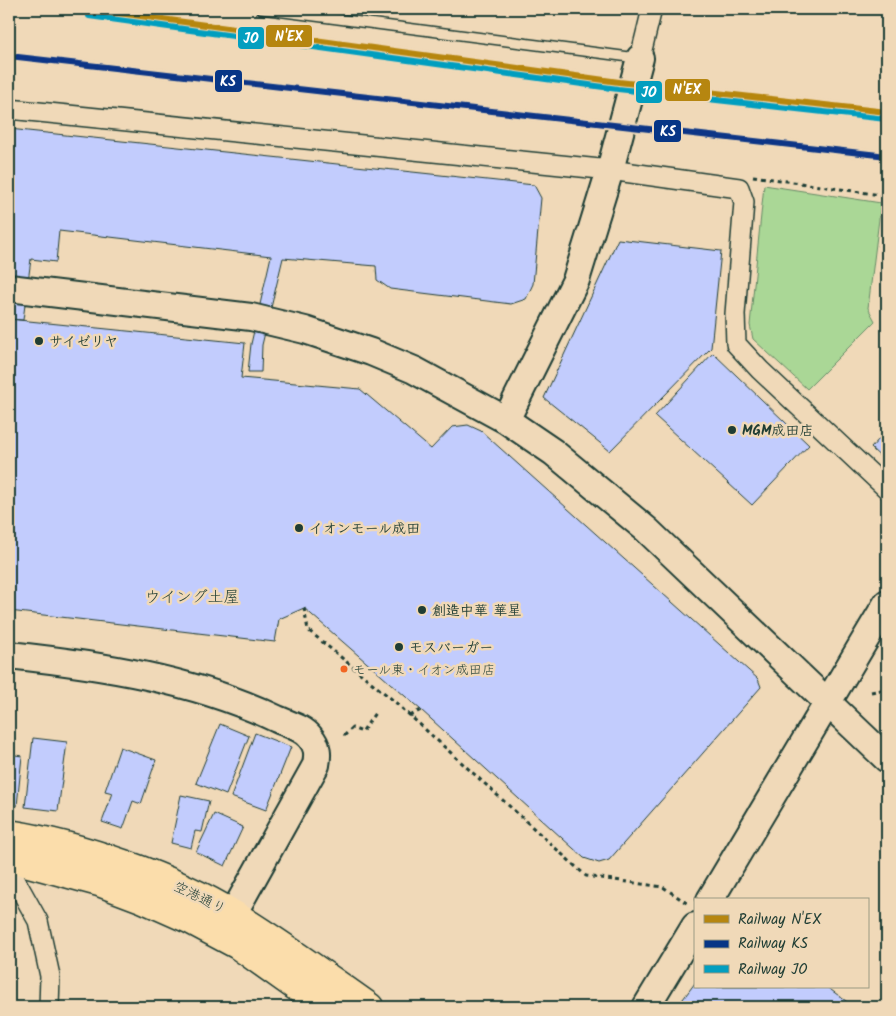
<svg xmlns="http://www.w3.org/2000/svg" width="896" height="1016" viewBox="0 0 896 1016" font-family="Kalam,'Klee One',sans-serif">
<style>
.green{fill:#aad796;stroke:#648a65}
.building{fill:#c2ccfd;stroke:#1f3d34}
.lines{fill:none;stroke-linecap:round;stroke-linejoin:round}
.lane-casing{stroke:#1f3d34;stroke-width:12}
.street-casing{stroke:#1f3d34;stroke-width:22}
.secondary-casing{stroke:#1f3d34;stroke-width:30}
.highway-casing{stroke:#1f3d34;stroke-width:31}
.path{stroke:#1f3d34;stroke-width:3;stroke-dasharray:4 4;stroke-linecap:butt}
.lane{stroke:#f0d9b8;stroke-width:9}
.street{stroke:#f0d9b8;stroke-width:19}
.secondary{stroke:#f0d9b8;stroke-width:26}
.highway{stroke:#fbddab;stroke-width:28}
.rail-1-casing{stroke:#f0d9b8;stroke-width:10}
.rail-2-casing{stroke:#f0d9b8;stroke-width:10}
.rail-3-casing{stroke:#f0d9b8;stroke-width:10}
.rail-1{stroke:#b68610;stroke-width:6}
.rail-2{stroke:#073686;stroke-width:6}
.rail-3{stroke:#039ebf;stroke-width:6}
.poi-dot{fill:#1f3d34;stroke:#f0d9b8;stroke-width:2}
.bus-dot{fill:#f26522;stroke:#f0d9b8;stroke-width:2}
.labels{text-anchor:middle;stroke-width:5;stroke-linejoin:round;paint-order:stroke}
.bus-label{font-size:13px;fill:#1f3d34;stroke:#f0d9b8;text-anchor:start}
.poi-label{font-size:14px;font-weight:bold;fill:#1f3d34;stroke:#f0d9b8;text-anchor:start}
.street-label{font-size:14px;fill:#1f3d34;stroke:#f0d9b8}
.quarter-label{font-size:16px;fill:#1f3d34;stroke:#f0d9b8}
.line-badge{stroke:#f0d9b8;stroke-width:2}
.badge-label{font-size:14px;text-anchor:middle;font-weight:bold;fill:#fff}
</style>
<rect width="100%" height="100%" fill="#f0d9b8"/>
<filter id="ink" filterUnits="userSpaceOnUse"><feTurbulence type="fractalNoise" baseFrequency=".02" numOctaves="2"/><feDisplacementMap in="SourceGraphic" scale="10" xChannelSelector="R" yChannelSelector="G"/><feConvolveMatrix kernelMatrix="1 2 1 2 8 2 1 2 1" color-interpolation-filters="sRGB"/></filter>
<g filter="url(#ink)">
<!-- green -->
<path class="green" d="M764,185L881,203L868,308L875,321L807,389L753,339L750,325Z"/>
<!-- building -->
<path class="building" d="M9,129L534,185L541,198L533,284L526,299L511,304L390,289L377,280L376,266L283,258L262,345L261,372H248L251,344L271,256L59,231L56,262L31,259L23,320L9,319V288L13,255H9Z
M618,239L721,251L711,348L610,451L544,398Z
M9,319L245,343L241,378L360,389L431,449L452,427L468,425L481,431L758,679L761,687L609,860L599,863L584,858L421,710L304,608L279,619L275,642L9,611Z
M713,353L809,445L752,505L655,416Z
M887,430V463L871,448Z
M220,724L249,736L226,795L196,783Z
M255,733L291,747L266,810L231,797Z
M33,738L67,742L58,811L25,807Z
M120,747L156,760L141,804L133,801L123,829L102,822L113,793L105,791Z
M9,754L22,756L17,806H9Z
M181,795L209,801L202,832L195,831L191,848L171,843Z
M214,814L243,827L225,866L196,852Z
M695,983V987H827L854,1007H677Z"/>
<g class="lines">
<defs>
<path id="lane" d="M261,9L637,58"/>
<path id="street" d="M640,58L652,9
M9,109L610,170L739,188L744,202L735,314L736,344L760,370L887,489
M9,869L38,921L50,976L49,1007"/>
<path id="secondary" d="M9,288L251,317L305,330L371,352L414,370L506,420L553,452L647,530L887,759
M506,420L576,280L610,170L640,58
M9,655C100,665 194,679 277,719C288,724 303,728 310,737C318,746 318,754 316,765L233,914
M710,900L887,603
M646,1007L695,926"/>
<path id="highway" d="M9,834C79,845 173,877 234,915C280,943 325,976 369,1007
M9,859L18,860L99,882L144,899L189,919L238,945L325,1007"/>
</defs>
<!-- lane casing -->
<use href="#lane" class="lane-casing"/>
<!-- street casing -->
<use href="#street" class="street-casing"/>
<!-- secondary casing -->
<use href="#secondary" class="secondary-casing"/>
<!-- highway casing -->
<use href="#highway" class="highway-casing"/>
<!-- path -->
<path class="path" d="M753,176L887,196
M9,319L10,310
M304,608L308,630L394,701L586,876L663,887L688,904
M871,692L887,689
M410,716L421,710
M344,736L352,728L362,732L375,713"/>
<!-- lane -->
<use href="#lane" class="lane"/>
<!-- street -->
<use href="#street" class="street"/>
<!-- secondary -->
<use href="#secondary" class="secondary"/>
<!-- highway -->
<use href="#highway" class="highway"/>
<defs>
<path id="rail-1" d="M90,9L619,82L887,112"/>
<path id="rail-2" d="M9,56L887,156"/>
<path id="rail-3" d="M89,16L618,89L886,119"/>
</defs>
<!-- rail-1 casing -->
<use href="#rail-1" class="rail-1-casing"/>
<!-- rail-2 casing -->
<use href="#rail-2" class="rail-2-casing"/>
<!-- rail-3 casing -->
<use href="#rail-3" class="rail-3-casing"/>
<!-- rail-1 -->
<use href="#rail-1" class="rail-1"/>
<!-- rail-2 -->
<use href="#rail-2" class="rail-2"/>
<!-- rail-3 -->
<use href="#rail-3" class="rail-3"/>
</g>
</g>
<!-- markers -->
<g class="poi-dot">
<circle cx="39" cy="341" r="5"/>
<circle cx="732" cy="430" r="5"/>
<circle cx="299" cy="528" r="5"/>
<circle cx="422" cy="610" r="5"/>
<circle cx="399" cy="647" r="5"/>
</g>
<circle class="bus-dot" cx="344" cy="669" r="4.5"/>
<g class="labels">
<!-- bus labels -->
<g class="bus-label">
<text x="353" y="674">モール東・イオン成田店</text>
</g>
<!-- poi labels -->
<g class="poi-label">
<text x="49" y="346">サイゼリヤ</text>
<text x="742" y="435">MGM成田店</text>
<text x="309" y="533">イオンモール成田</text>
<text x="432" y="615">創造中華 華星</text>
<text x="409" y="652">モスバーガー</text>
</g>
<!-- street labels -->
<g class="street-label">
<text transform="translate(200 897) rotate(26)" y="5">空港通り</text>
</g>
<!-- quarter labels -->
<g class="quarter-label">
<text x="192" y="602">ウイング土屋</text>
</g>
</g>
<g class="line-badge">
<rect x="265" y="24" width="48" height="24" rx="5" fill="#b68610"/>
<rect x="237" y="26" width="28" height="24" rx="5" fill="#039ebf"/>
<rect x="214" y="69" width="29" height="24" rx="5" fill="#073686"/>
<rect x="664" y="78" width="47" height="24" rx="5" fill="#b68610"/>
<rect x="635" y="80" width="28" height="24" rx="5" fill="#039ebf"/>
<rect x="653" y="119" width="29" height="24" rx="5" fill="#073686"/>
</g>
<g class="badge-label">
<text x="289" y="41">N'EX</text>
<text x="251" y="43">JO</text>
<text x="228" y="86">KS</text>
<text x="687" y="94">N'EX</text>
<text x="649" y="97">JO</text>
<text x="668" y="136">KS</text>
</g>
<!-- margin -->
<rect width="896" height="1016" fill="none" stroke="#f0d9b8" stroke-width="30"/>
<rect x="15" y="15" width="866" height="986" fill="none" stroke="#1f3d34" stroke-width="2" filter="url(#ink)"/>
<!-- legend -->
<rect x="694" y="898" width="175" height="90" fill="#f0d9b8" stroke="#9c9b83"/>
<rect x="704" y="915" width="25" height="8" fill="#b68610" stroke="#9c9b83"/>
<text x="738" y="924" font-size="15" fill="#1f3d34">Railway N'EX</text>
<rect x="704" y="940" width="25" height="8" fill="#073686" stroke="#9c9b83"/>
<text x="738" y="948" font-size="15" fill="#1f3d34">Railway KS</text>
<rect x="704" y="965" width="25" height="8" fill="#039ebf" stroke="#9c9b83"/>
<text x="738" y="974" font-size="15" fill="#1f3d34">Railway JO</text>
</svg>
